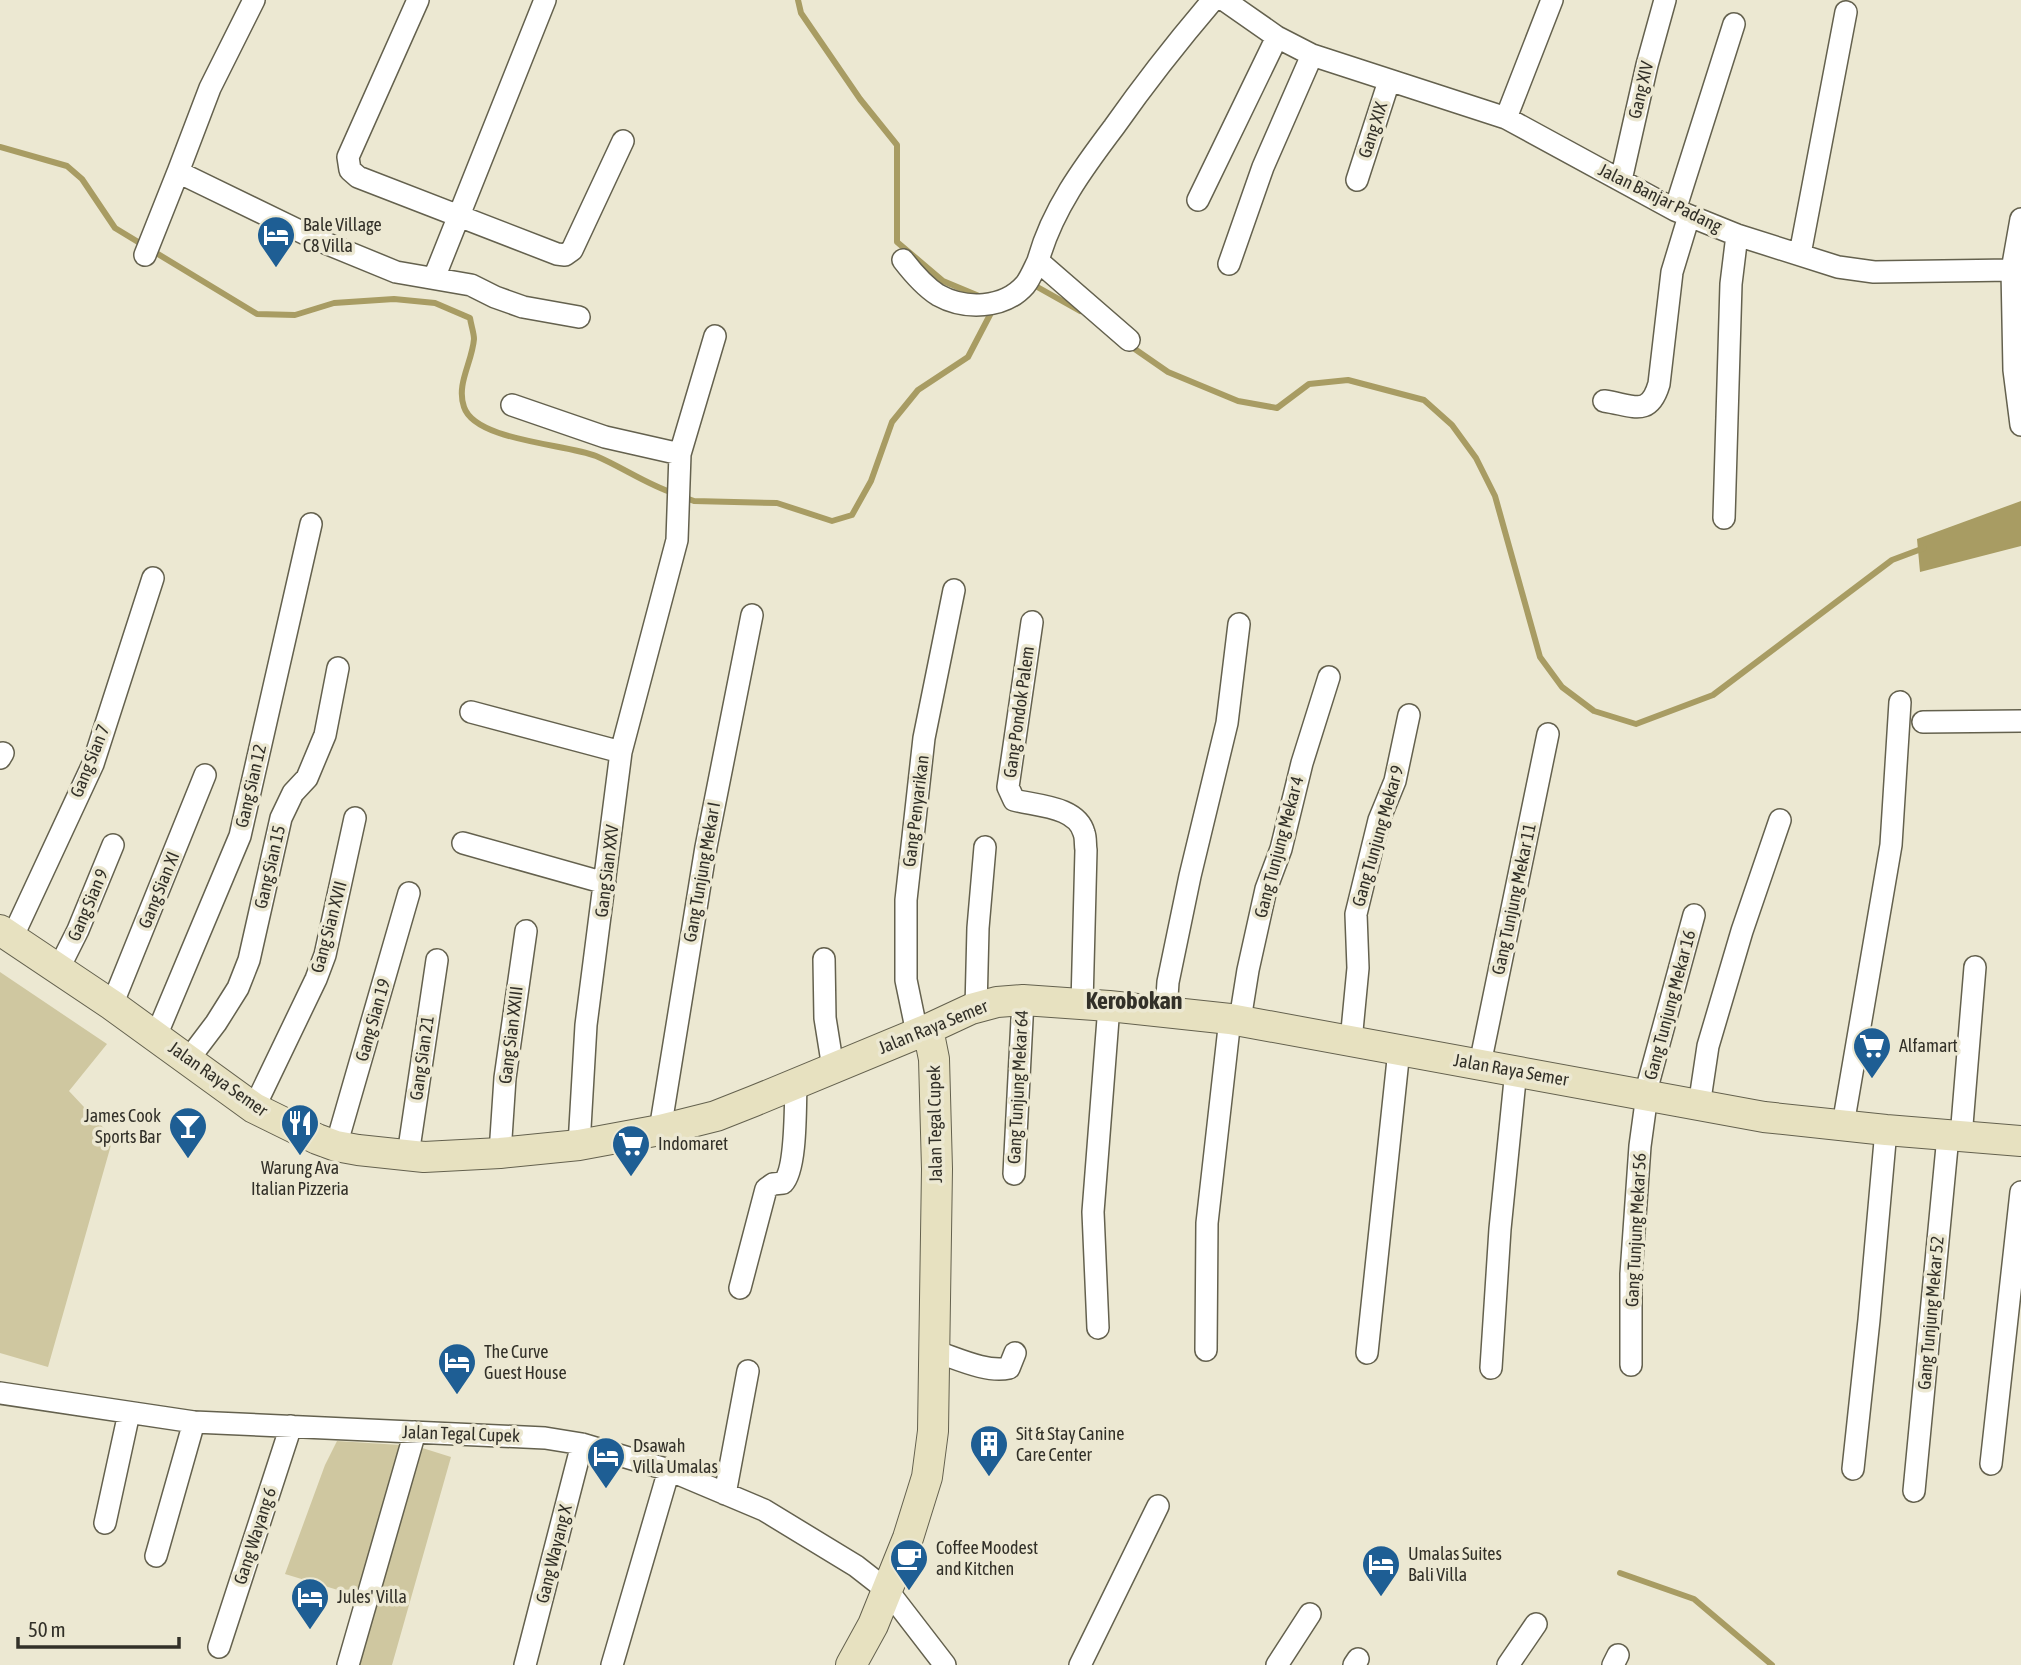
<svg xmlns="http://www.w3.org/2000/svg" width="2021" height="1665" viewBox="0 0 2021 1665" font-family="'Asap Condensed',sans-serif">
<style>
.green{fill:#cfc7a0}
.water{fill:#a89c63}
.lines{fill:none;stroke-linecap:round;stroke-linejoin:round}
.stream{stroke:#a89c63;stroke-width:6}
.street-casing{stroke:#64614e;stroke-width:24}
.secondary-casing{stroke:#64614e;stroke-width:32}
.street{stroke:#fff;stroke-width:21}
.secondary{stroke:#e7e1c0;stroke-width:30}
.labels{text-anchor:middle;stroke-width:7;stroke-linejoin:round;paint-order:stroke}
.street-label{font-size:18px;fill:#323028;stroke:#ece8d2}
.poi-label{font-size:18px;fill:#323028;stroke:#ece8d2;text-anchor:start}
.district-label{font-size:24px;font-weight:bold;fill:#323028;stroke:#ece8d2}
</style>
<rect width="100%" height="100%" fill="#ece8d2"/>
<!-- green -->
<path class="green" d="M0,972L107,1044L69,1091L113,1138L48,1367L0,1353Z
M337,1441L416,1446L451,1457L392,1665H340L361,1597L285,1574L325,1465Z"/>
<!-- water -->
<path class="water" d="M2021,501V546L1920,572L1917,539Z"/>
<g class="lines">
<!-- stream -->
<path class="stream" d="M798,0L801,13L860,99L897,145V242L943,281L979,296
M0,147L67,166L82,179L115,228L257,314L295,315L334,303L394,299L435,303L470,318C471,325 474,333 474,339C472,363 456,384 464,407C475,441 567,444 596,456C622,467 646,484 673,493
M1032,284L1080,311
M1129,345L1168,372L1238,401L1277,408L1309,384L1348,380L1424,400L1452,425L1476,458L1495,496L1540,657L1562,687L1594,711L1636,724L1713,695L1892,560L1924,548
M683,497L694,501L777,503L832,521L852,515L871,481L892,422L918,390L968,357L993,309
M1620,1573L1694,1599L1772,1665"/>
<defs>
<path id="street" d="M254,0L210,88L178,172L318,240L396,272L471,285L495,297L523,307L579,317
M418,0L348,157L350,170L358,177L557,254L565,255L572,250L623,141
M1224,0L1277,37L1312,55L1506,118L1675,210L1737,235L1838,267L1874,272L2012,270
M1506,118L1552,0
M1357,180L1389,81
M1621,180L1647,65L1665,0
M1198,200L1277,37
M1675,210L1734,24
M2021,219L2012,270L2014,370L2021,425
M1800,254L1846,12
M145,255L178,172
M903,260C913,273 924,286 938,295C965,310 1004,309 1025,285C1030,279 1034,269 1038,261
M1229,264L1263,167L1312,55
M434,278L545,0
M1129,340L1038,261C1052,210 1083,168 1114,127C1145,83 1178,41 1213,0
M1604,401C1633,405 1649,418 1659,384L1672,272L1689,216
M512,405L605,437L680,454
M1724,518L1731,284L1737,235
M1032,622L1008,787L1014,800C1036,806 1077,806 1084,833C1086,838 1085,845 1086,850L1082,1004
M471,712L621,752
M1923,722L2021,721
M0,758L3,753
M463,843L605,883
M12,938L93,764L153,578
M824,959L825,1018L833,1068
M59,968L78,930L113,845
M112,1005L205,775
M976,1008L978,928L985,847
M1166,1012L1168,982L1190,876L1227,723L1239,624
M1240,1020L1248,970L1266,889L1281,849L1302,763L1329,677
M917,1033L906,980V900L924,738L954,590
M156,1036L240,836L311,524
M1351,1041L1358,968L1356,914L1379,820L1395,781L1409,715
M188,1060L216,1023L238,988L249,960L281,818L293,793L307,778L325,735L338,668
M1480,1064L1548,734
M1645,1095L1694,915
M1699,1106L1708,1046L1742,931L1780,820
M254,1108L316,979L325,955L355,818
M1843,1125L1891,845L1900,702
M660,1130L706,847L752,615
M1961,1137L1975,967
M579,1145L586,1025L621,752L677,540L680,454L715,336
M336,1146L409,893
M500,1153L505,1078L526,931
M408,1155L437,960
M1014,1174L1023,1000
M740,1288L766,1189L773,1184L783,1183C797,1169 795,1104 796,1083
M1098,1328L1093,1212L1109,1006
M1206,1350L1207,1223L1230,1019
M934,1351C956,1358 986,1373 1009,1368L1015,1353
M1367,1353L1399,1050
M1631,1365V1274L1640,1146L1647,1095
M1491,1368L1500,1229L1516,1070
M0,1393L194,1422L545,1438L582,1444L669,1470L764,1510L856,1566L888,1591L945,1665
M1991,1464L2021,1192
M1853,1469L1869,1320L1886,1130
M1914,1491L1948,1136
M725,1494L748,1371
M105,1523L129,1413
M156,1556L194,1422
M219,1647L291,1426
M348,1665L415,1432
M525,1665L582,1444
M612,1665L669,1470
M1080,1665L1158,1506
M1277,1665L1310,1614
M1354,1665L1358,1659
M1508,1665L1536,1624
M1613,1665L1618,1655"/>
<path id="secondary" d="M0,930L112,1005L254,1108L317,1139L336,1146L358,1150L424,1157L500,1153L579,1145L660,1130L716,1116L754,1101L928,1029L971,1009L997,1002L1023,1000L1109,1006L1230,1019L1764,1117L1886,1130L2021,1141
M851,1665L873,1625L908,1538L927,1477L933,1431L937,1169L934,1059L928,1029"/>
</defs>
<!-- street casing -->
<use href="#street" class="street-casing"/>
<!-- secondary casing -->
<use href="#secondary" class="secondary-casing"/>
<!-- street -->
<use href="#street" class="street"/>
<!-- secondary -->
<use href="#secondary" class="secondary"/>
</g>
<!-- icons -->
<defs>
<symbol id="hotel-pin" viewBox="-11 -11 22 30"><path d="M0 17L-7.5 6A9.5 9.5 0 1 1 7.5 6Z" fill="#1e5e94" stroke="#ece8d2"/><path d="M-6-4.5h1.5V1H6V5H4.5V3h-9V5H-6ZM-4 0a1.8 1.8 0 1 1 3.6 0ZM.5 0V-2.5h3Q6-2.5 6 0Z" fill="#fff"/></symbol>
<symbol id="supermarket-pin" viewBox="-11 -11 22 30"><path d="M0 17L-7.5 6A9.5 9.5 0 1 1 7.5 6Z" fill="#1e5e94" stroke="#ece8d2"/><path d="M-6-5.5h2.5l.6 2H6L4.5 2H-2.5L-4.4-4H-6ZM-1.5 3.2a1.3 1.3 0 1 0 .1 0ZM3 3.2a1.3 1.3 0 1 0 .1 0Z" fill="#fff"/></symbol>
<symbol id="restaurant-pin" viewBox="-11 -11 22 30"><path d="M0 17L-7.5 6A9.5 9.5 0 1 1 7.5 6Z" fill="#1e5e94" stroke="#ece8d2"/><path d="M-5-6h1v4h1v-4h1v4h1v-4h1v5L-1.5 .5V6h-2V.5L-5-1ZM5-6V6H3V1.5H1.5Q1.5-4 5-6Z" fill="#fff"/></symbol>
<symbol id="bar-pin" viewBox="-11 -11 22 30"><path d="M0 17L-7.5 6A9.5 9.5 0 1 1 7.5 6Z" fill="#1e5e94" stroke="#ece8d2"/><path d="M-6-5H6L.8 .8V4.5H3.5V6h-7V4.5H-.8V.8Z" fill="#fff"/></symbol>
<symbol id="building-pin" viewBox="-11 -11 22 30"><path d="M0 17L-7.5 6A9.5 9.5 0 1 1 7.5 6Z" fill="#1e5e94" stroke="#ece8d2"/><path d="M-4-6H4V6H1V3H-1V6H-4ZM-2.5-4.3h1.7v1.8h-1.7ZM.8-4.3h1.7v1.8H.8ZM-2.5-1h1.7V.8h-1.7ZM.8-1h1.7V.8H.8Z" fill="#fff"/></symbol>
<symbol id="cafe-pin" viewBox="-11 -11 22 30"><path d="M0 17L-7.5 6A9.5 9.5 0 1 1 7.5 6Z" fill="#1e5e94" stroke="#ece8d2"/><path d="M-5.5-4.5H6V0H3Q3 3.5 0 3.5H-2.5Q-5.5 3.5-5.5 0ZM3-3.2v2h1.7v-2ZM-6 4.5H4V6H-6Z" fill="#fff"/></symbol>
</defs>
<g fill-rule="evenodd">
<use href="#hotel-pin" x="254" y="213" width="44" height="60"/>
<use href="#supermarket-pin" x="1850" y="1024" width="44" height="60"/>
<use href="#restaurant-pin" x="278" y="1101" width="44" height="60"/>
<use href="#bar-pin" x="166" y="1104" width="44" height="60"/>
<use href="#supermarket-pin" x="609" y="1122" width="44" height="60"/>
<use href="#hotel-pin" x="435" y="1340" width="44" height="60"/>
<use href="#building-pin" x="967" y="1422" width="44" height="60"/>
<use href="#hotel-pin" x="584" y="1434" width="44" height="60"/>
<use href="#cafe-pin" x="887" y="1536" width="44" height="60"/>
<use href="#hotel-pin" x="1359" y="1542" width="44" height="60"/>
<use href="#hotel-pin" x="288" y="1575" width="44" height="60"/>
</g>
<g class="labels">
<!-- street labels -->
<g class="street-label">
<text transform="translate(1641 90) rotate(-77)" y="6">Gang XIV</text>
<text transform="translate(1373 130) rotate(-72)" y="6">Gang XIX</text>
<text transform="translate(1660 198) rotate(26)" y="6">Jalan Banjar Padang</text>
<text transform="translate(1019 712) rotate(-82)" y="6">Gang Pondok Palem</text>
<text transform="translate(90 761) rotate(-68)" y="6">Gang Sian 7</text>
<text transform="translate(251 786) rotate(-77)" y="6">Gang Sian 12</text>
<text transform="translate(916 811) rotate(-83)" y="6">Gang Penyarikan</text>
<text transform="translate(1378 836) rotate(-74)" y="6">Gang Tunjung Mekar 9</text>
<text transform="translate(1279 847) rotate(-75)" y="6">Gang Tunjung Mekar 4</text>
<text transform="translate(270 867) rotate(-77)" y="6">Gang Sian 15</text>
<text transform="translate(607 871) rotate(-83)" y="6">Gang Sian XXV</text>
<text transform="translate(702 872) rotate(-80)" y="6">Gang Tunjung Mekar I</text>
<text transform="translate(159 890) rotate(-68)" y="6">Gang Sian XI</text>
<text transform="translate(1514 899) rotate(-78)" y="6">Gang Tunjung Mekar 11</text>
<text transform="translate(88 905) rotate(-67)" y="6">Gang Sian 9</text>
<text transform="translate(329 927) rotate(-75)" y="6">Gang Sian XVII</text>
<text transform="translate(1670 1005) rotate(-75)" y="6">Gang Tunjung Mekar 16</text>
<text transform="translate(373 1020) rotate(-74)" y="6">Gang Sian 19</text>
<text transform="translate(933 1027) rotate(-22)" y="6">Jalan Raya Semer</text>
<text transform="translate(511 1035) rotate(-83)" y="6">Gang Sian XXIII</text>
<text transform="translate(422 1058) rotate(-82)" y="6">Gang Sian 21</text>
<text transform="translate(1511 1070) rotate(10)" y="6">Jalan Raya Semer</text>
<text transform="translate(218 1079) rotate(35)" y="6">Jalan Raya Semer</text>
<text transform="translate(1018 1087) rotate(-87)" y="6">Gang Tunjung Mekar 64</text>
<text transform="translate(935 1124) rotate(-91)" y="6">Jalan Tegal Cupek</text>
<text transform="translate(1636 1230) rotate(-87)" y="6">Gang Tunjung Mekar 56</text>
<text transform="translate(1931 1313) rotate(-85)" y="6">Gang Tunjung Mekar 52</text>
<text transform="translate(461 1434) rotate(2)" y="6">Jalan Tegal Cupek</text>
<text transform="translate(255 1536) rotate(-72)" y="6">Gang Wayang 6</text>
<text transform="translate(554 1554) rotate(-76)" y="6">Gang Wayang X</text>
</g>
<!-- poi labels -->
<g class="poi-label">
<text x="303" y="231">Bale Village<tspan x="303" dy="21">C8 Villa</tspan></text>
<text x="1899" y="1052">Alfamart</text>
<text x="161" y="1122" text-anchor="end">James Cook<tspan x="161" dy="21">Sports Bar</tspan></text>
<text x="658" y="1150">Indomaret</text>
<text x="300" y="1174" text-anchor="middle">Warung Ava<tspan x="300" dy="21">Italian Pizzeria</tspan></text>
<text x="484" y="1358">The Curve<tspan x="484" dy="21">Guest House</tspan></text>
<text x="1016" y="1440">Sit &amp; Stay Canine<tspan x="1016" dy="21">Care Center</tspan></text>
<text x="633" y="1452">Dsawah<tspan x="633" dy="21">Villa Umalas</tspan></text>
<text x="936" y="1554">Coffee Moodest<tspan x="936" dy="21">and Kitchen</tspan></text>
<text x="1408" y="1560">Umalas Suites<tspan x="1408" dy="21">Bali Villa</tspan></text>
<text x="337" y="1603">Jules' Villa</text>
</g>
<!-- district labels -->
<g class="district-label">
<text x="1134" y="1009">Kerobokan</text>
</g>
</g>
<!-- scale -->
<path d="M18 1637v10h161v-10" fill="none" stroke="#323028" stroke-width="3.5"/>
<text x="28" y="1637" font-size="21" fill="#323028" stroke="#ece8d2" stroke-width="5" paint-order="stroke">50 m</text>
</svg>
